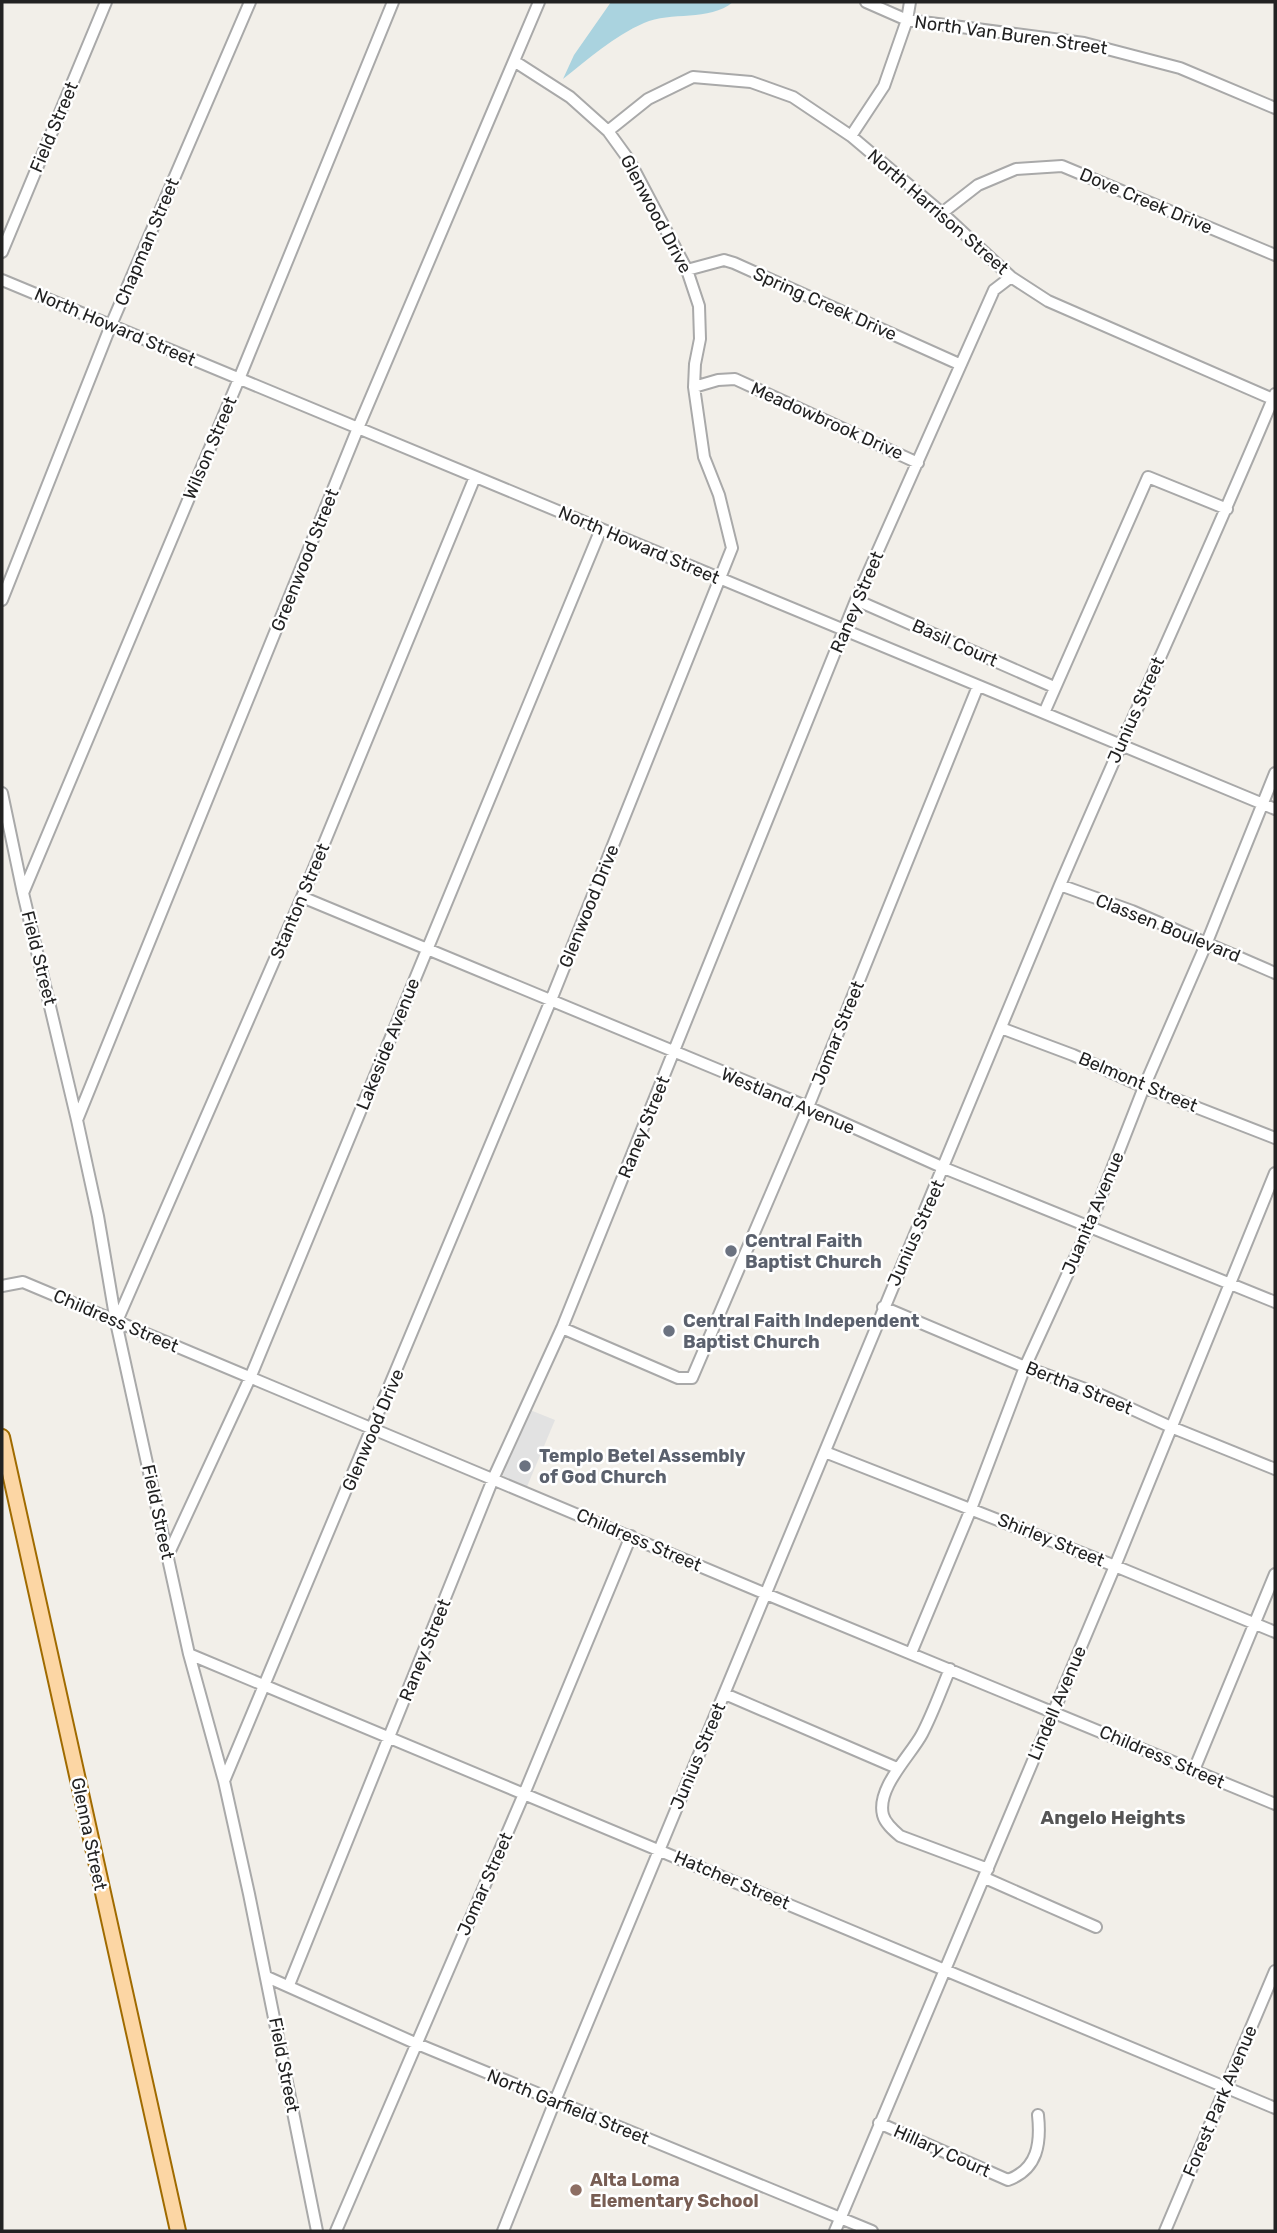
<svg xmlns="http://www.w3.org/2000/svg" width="1277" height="2233" viewBox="0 0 1277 2233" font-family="Rubik,sans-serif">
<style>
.parking{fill:#e2e2e2}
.water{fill:#aad3df}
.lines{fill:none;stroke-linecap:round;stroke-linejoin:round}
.minor-casing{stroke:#a9a9a9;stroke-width:14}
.major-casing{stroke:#a06b00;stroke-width:18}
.minor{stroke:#fff;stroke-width:10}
.major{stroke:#fcd6a4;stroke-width:14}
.worship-dot{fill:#6b7280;stroke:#fff;stroke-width:2.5}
.education-dot{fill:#8d6e63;stroke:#fff;stroke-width:2.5}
.labels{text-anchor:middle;stroke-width:5;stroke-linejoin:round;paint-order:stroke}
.street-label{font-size:18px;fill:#222;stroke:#fff}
.worship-label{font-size:18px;font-weight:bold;fill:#5b616d;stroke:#fff;text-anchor:start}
.education-label{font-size:18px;font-weight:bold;fill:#785e54;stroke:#fff;text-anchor:start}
.neighbourhood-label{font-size:19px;font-weight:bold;fill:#555;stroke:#fff}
</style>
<rect width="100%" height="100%" fill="#f2efe9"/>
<!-- parking -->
<path class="parking" d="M530,1410L555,1420L526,1489L505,1480L503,1475Z"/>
<!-- water -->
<path class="water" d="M611,2H733C709,22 671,11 644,23C614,36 588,59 563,79L574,55Z"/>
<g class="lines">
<defs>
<path id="minor" d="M866,2L907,20L1084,43L1180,68L1275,108
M608,131L648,99L693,77L751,82L793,97L851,136L942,213L1011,277L1048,301L1275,400
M851,136L884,86L907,20L910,2
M942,213L978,185L1016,169L1062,166L1275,255
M2,252L106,2
M687,270L724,260L734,263L959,364
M2,280L1275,809
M694,387L718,380L735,379L918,463
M2,600L111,325L250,2
M856,600L1054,687
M1044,713L1148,477L1227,509
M2,793L23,893L77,1120L98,1216L116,1322L189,1654L224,1781L249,1894L317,2231
M1060,885L1132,911L1275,973
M23,893L239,379L393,2
M302,897L808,1107L944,1168L1275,1302
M1001,1028L1073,1055L1144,1087L1275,1138
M77,1120L358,428L539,2
M2,1286L23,1282L766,1594L1275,1804
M883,1307L1025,1367L1099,1394L1171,1427L1275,1469
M117,1321L302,897L475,477
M562,1328L678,1378H692L808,1107L978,686
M825,1452L1115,1566L1275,1632
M168,1555L250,1378L601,529
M911,1653L971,1509L1025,1367L1090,1225L1144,1087L1207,942L1275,773
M189,1654L1275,2108
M950,1669C941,1690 933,1713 922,1734C911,1755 876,1788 883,1815C885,1823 893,1830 900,1836L988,1869
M725,1694L897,1768
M1194,1770L1275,1574
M224,1781L551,1000L732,548L719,495L704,457L694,387L695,364L700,339L699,306L687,270L629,160L608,131L570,97L514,61
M985,1878L1096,1927
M267,1977L415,2043L872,2231
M289,1985L493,1479L562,1328L856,600L994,290L1011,277
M879,2123L1008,2180C1038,2169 1041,2143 1038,2115
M336,2231L524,1794L631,1536
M503,2231L555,2101L1060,885C1130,721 1206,559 1275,394
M835,2231L1115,1566L1275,1173
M1165,2231L1275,1971"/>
<path id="major" d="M2,1437L178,2231"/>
</defs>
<!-- minor casing -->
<use href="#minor" class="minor-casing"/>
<!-- major casing -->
<use href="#major" class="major-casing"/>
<!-- minor -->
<use href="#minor" class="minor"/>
<!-- major -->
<use href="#major" class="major"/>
</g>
<!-- markers -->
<g class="worship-dot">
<circle cx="731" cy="1251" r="7"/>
<circle cx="669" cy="1331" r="7"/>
<circle cx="525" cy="1466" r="7"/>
</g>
<circle class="education-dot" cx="576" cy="2190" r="7"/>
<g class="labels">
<!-- street labels -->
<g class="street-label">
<text transform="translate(1011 35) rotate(8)" y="6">North Van Buren Street</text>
<text transform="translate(54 127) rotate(-67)" y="6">Field Street</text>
<text transform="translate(1146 201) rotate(23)" y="6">Dove Creek Drive</text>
<text transform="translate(938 212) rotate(41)" y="6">North Harrison Street</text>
<text transform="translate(656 214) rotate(62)" y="6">Glenwood Drive</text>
<text transform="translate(147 242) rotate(-67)" y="6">Chapman Street</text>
<text transform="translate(825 304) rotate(24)" y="6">Spring Creek Drive</text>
<text transform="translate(115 327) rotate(23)" y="6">North Howard Street</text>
<text transform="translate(827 421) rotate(24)" y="6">Meadowbrook Drive</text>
<text transform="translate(210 448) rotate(-67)" y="6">Wilson Street</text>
<text transform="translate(639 545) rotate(23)" y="6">North Howard Street</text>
<text transform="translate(305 560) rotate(-68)" y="6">Greenwood Street</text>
<text transform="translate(857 602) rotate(-67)" y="6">Raney Street</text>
<text transform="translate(955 643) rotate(24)" y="6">Basil Court</text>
<text transform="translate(1136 710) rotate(-66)" y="6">Junius Street</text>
<text transform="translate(300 901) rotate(-67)" y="6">Stanton Street</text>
<text transform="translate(589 906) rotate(-68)" y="6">Glenwood Drive</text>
<text transform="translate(1168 928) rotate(22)" y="6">Classen Boulevard</text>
<text transform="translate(39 958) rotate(76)" y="6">Field Street</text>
<text transform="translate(838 1033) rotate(-68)" y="6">Jomar Street</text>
<text transform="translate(388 1044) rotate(-68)" y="6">Lakeside Avenue</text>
<text transform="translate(1138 1082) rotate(23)" y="6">Belmont Street</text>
<text transform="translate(788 1101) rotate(23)" y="6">Westland Avenue</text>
<text transform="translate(644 1127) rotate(-68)" y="6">Raney Street</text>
<text transform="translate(1093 1213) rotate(-67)" y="6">Juanita Avenue</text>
<text transform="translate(916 1233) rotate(-66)" y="6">Junius Street</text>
<text transform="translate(116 1321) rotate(23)" y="6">Childress Street</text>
<text transform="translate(1079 1388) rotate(22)" y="6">Bertha Street</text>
<text transform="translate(373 1430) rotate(-67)" y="6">Glenwood Drive</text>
<text transform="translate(158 1512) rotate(78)" y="6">Field Street</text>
<text transform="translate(639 1540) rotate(23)" y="6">Childress Street</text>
<text transform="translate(1051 1540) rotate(22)" y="6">Shirley Street</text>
<text transform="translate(425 1650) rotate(-68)" y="6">Raney Street</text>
<text transform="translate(1057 1703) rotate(-67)" y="6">Lindell Avenue</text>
<text transform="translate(698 1756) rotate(-67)" y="6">Junius Street</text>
<text transform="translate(1162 1757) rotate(23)" y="6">Childress Street</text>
<text transform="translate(89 1834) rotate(78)" y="6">Glenna Street</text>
<text transform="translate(732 1880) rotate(23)" y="6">Hatcher Street</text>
<text transform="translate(485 1884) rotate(-66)" y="6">Jomar Street</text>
<text transform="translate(284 2065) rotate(79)" y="6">Field Street</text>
<text transform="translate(1220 2101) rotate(-67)" y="6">Forest Park Avenue</text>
<text transform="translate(568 2107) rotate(22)" y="6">North Garfield Street</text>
<text transform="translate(942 2151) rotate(24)" y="6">Hillary Court</text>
</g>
<!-- worship labels -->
<g class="worship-label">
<text x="745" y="1247">Central Faith<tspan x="745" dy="21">Baptist Church</tspan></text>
<text x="683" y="1327">Central Faith Independent<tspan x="683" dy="21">Baptist Church</tspan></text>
<text x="539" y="1462">Templo Betel Assembly<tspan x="539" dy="21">of God Church</tspan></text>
</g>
<!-- education labels -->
<g class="education-label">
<text x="590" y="2186">Alta Loma<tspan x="590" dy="21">Elementary School</tspan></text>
</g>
<!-- neighbourhood labels -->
<g class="neighbourhood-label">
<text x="1113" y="1824">Angelo Heights</text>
</g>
</g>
<!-- border -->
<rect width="1277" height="2233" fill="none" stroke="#222222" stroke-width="7"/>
</svg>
